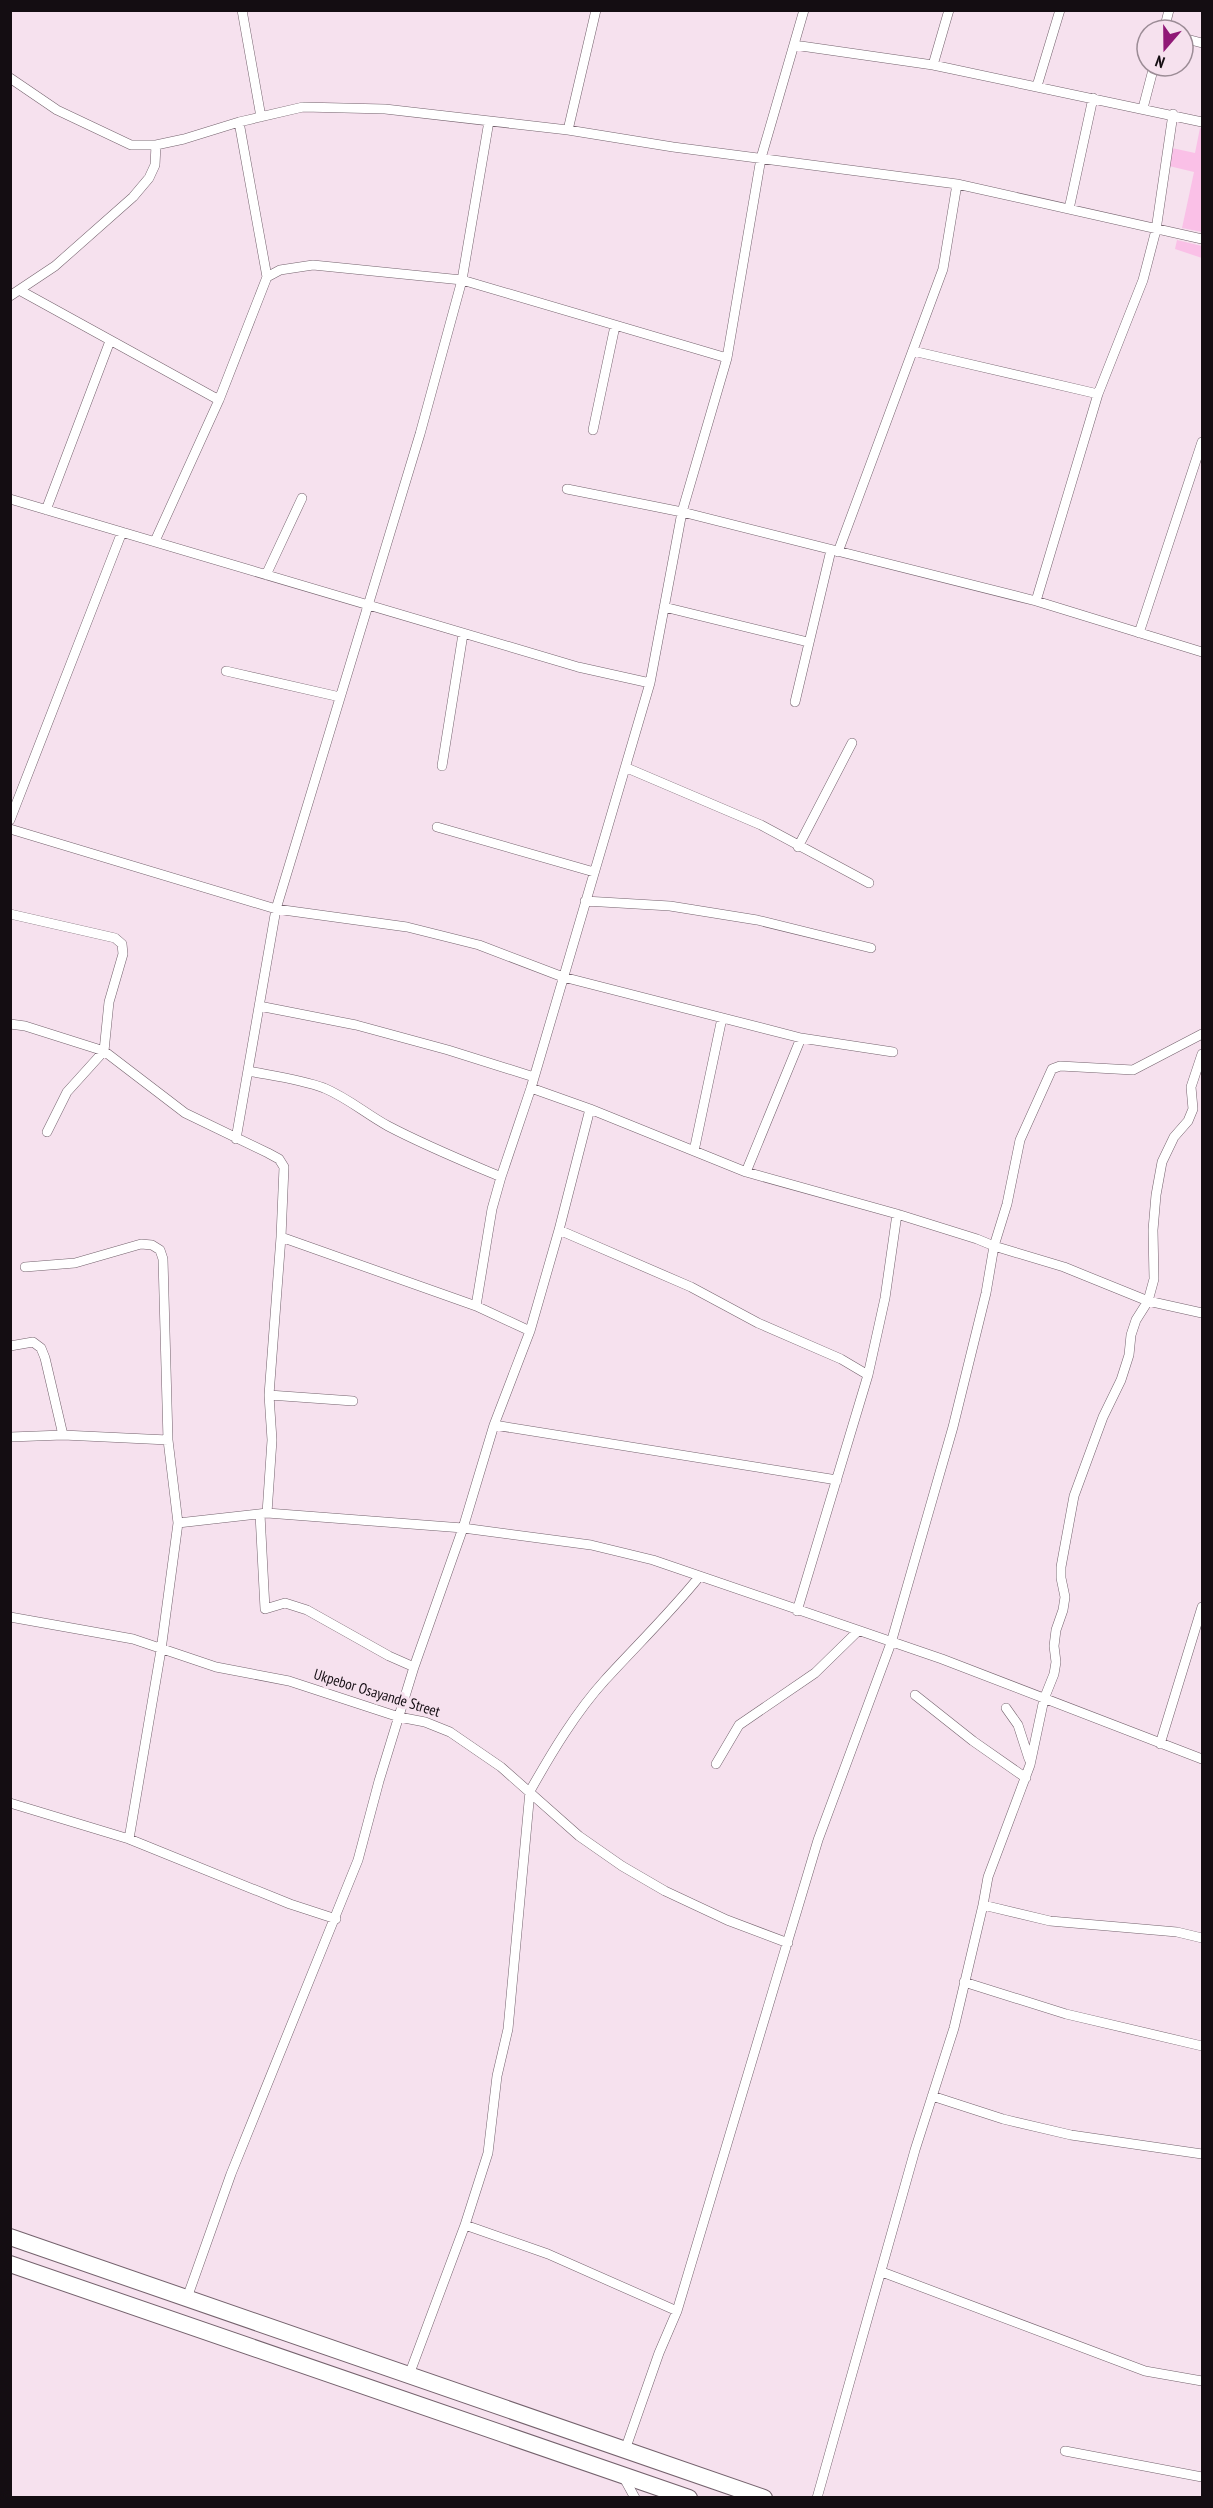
<svg xmlns="http://www.w3.org/2000/svg" width="1213" height="2508" viewBox="0 0 1213 2508" font-family="'PT Sans Narrow',sans-serif">
<style>
.green{fill:#fac0e7}
.lines{fill:none;stroke-linecap:round;stroke-linejoin:round}
.minor-casing{stroke:#74626d;stroke-width:10}
.trunk-casing{stroke:#74626d;stroke-width:18}
.minor{stroke:#fff;stroke-width:9}
.trunk{stroke:#fff;stroke-width:16}
.labels{text-anchor:middle;stroke-width:6;stroke-linejoin:round;paint-order:stroke}
.street-label{font-size:15px;fill:#140d12;stroke:#f6e1ee}
</style>
<rect width="100%" height="100%" fill="#f6e1ee"/>
<!-- green -->
<path class="green" d="M1200,128L1202,129V232L1182,228L1194,172L1169,166L1172,148L1195,153Z
M1177,240L1202,246V258L1175,249Z"/>
<g class="lines">
<defs>
<path id="minor" d="M242,10L261,117
M804,10L761,158L727,358L682,512L1036,601L1202,652
M1164,30L1169,10
M1183,38L1202,43
M794,45L933,65L1202,122
M933,65L949,10
M10,78L57,110L131,145H156L184,139L239,122L303,107L385,109L568,130L673,147L957,184L1202,239
M1037,86L1060,10
M1143,108L1154,66
M568,130L596,10
M1069,209L1093,98
M267,277L280,270L313,265L462,280L727,358
M21,291L219,400
M10,296L55,266L133,197L149,178L155,165L156,145
M913,351L1098,394
M593,430L615,326
M10,499L578,667L650,683
M46,510L110,341
M155,541L219,400L267,277L239,122
M838,552L943,269L957,184
M266,575L302,498
M1036,601L1098,394L1143,280L1156,230L1173,114
M664,607L808,642
M1139,633L1202,442
M226,671L340,697
M795,702L831,550
M442,766L463,634
M627,768L761,825L869,883
M10,820L122,532
M437,827L594,872
M10,829L276,909L407,927L479,945L563,977L801,1038L893,1052
M798,847L852,743
M585,901L670,906L757,920L871,948
M10,914L115,938L122,944L123,954L109,1002L104,1051L67,1092L47,1132
M259,1006L356,1025L448,1050L534,1077
M10,1024L25,1026L104,1051L185,1113L268,1153L279,1159L284,1167L281,1237L269,1395L272,1440L267,1513
M1202,1034L1133,1070L1060,1066L1052,1069L1020,1140L1007,1204L994,1246L1064,1267L1148,1301L1202,1313
M1202,1054L1191,1087L1193,1109L1188,1121L1174,1137L1162,1162L1156,1195L1153,1230L1154,1279L1148,1301L1136,1320L1131,1335L1129,1355L1121,1380L1103,1417L1074,1496L1061,1567V1578L1065,1597L1063,1610L1056,1630L1054,1646L1056,1662L1054,1674L1044,1699L1030,1765L988,1877L983,1905L1050,1921L1177,1932L1202,1938
M248,1071C274,1076 300,1079 324,1088C348,1098 366,1114 388,1126C424,1145 463,1161 501,1177
M590,1109L746,1172L897,1214L977,1239L994,1246L986,1293L953,1427L891,1643L818,1840L677,2311L659,2353L625,2450
M236,1139L276,909L420,434L462,280L489,121
M694,1151L722,1018
M746,1172L801,1038
M559,1230L691,1287L758,1323L841,1359L868,1375
M281,1237L476,1306L530,1331
M25,1267L75,1263L141,1244L152,1245L160,1250L163,1259L168,1440
M476,1306L492,1209L501,1177L531,1088L650,683L682,512L567,489
M10,1346L33,1342L41,1348L45,1358L63,1435
M269,1395L353,1401
M494,1425L837,1480
M10,1437L63,1435L168,1440L178,1523L161,1650L129,1839
M260,1514L265,1609L285,1603L307,1610L389,1656L414,1667
M178,1523L267,1513L463,1528L494,1425L530,1331L559,1230L590,1109L531,1088
M797,1611L868,1375L885,1298L897,1214
M10,1617L133,1639L216,1667L289,1681L399,1717L425,1722L450,1732L501,1767L579,1836L622,1866L665,1891L727,1920L788,1943
M915,1695L973,1741L1026,1778
M1006,1708L1018,1725L1029,1759
M1160,1744L1202,1607
M716,1764L739,1725L815,1673L858,1631
M10,1803L129,1839L290,1904L336,1919
M964,1982L1066,2014L1202,2046
M932,2096L1003,2119L1071,2135L1202,2154
M882,2272L1145,2371L1202,2381
M187,2298L231,2174L358,1860L379,1781L414,1667L463,1528L591,1545L653,1560L942,1659L1202,1759
M677,2311L548,2254L465,2225L488,2153L497,2076L508,2029L530,1791C552,1752 576,1712 605,1680C637,1645 670,1613 699,1577
M409,2375L465,2225
M1065,2451L1202,2477
M623,2476L635,2498
M817,2498L915,2150L954,2028L983,1905"/>
<path id="trunk" d="M10,2237L764,2498
M10,2264L689,2498"/>
</defs>
<!-- minor casing -->
<use href="#minor" class="minor-casing"/>
<!-- trunk casing -->
<use href="#trunk" class="trunk-casing"/>
<!-- minor -->
<use href="#minor" class="minor"/>
<!-- trunk -->
<use href="#trunk" class="trunk"/>
</g>
<g class="labels">
<!-- street labels -->
<g class="street-label">
<text transform="translate(377 1693) rotate(17)" y="5">Ukpebor Osayande Street</text>
</g>
</g>
<!-- border -->
<rect width="1213" height="2508" fill="none" stroke="#140d12" stroke-width="24"/>
<!-- north arrow -->
<g transform="translate(1165 48) rotate(200)"><circle r="28" fill="#f6e1ee" stroke="#9c8c96" stroke-width="1.5"/>
<path d="M0-4.5L10 22L0 15L-10 22Z" fill="#901876"/>
<text y="-9" font-size="16" font-weight="bold" text-anchor="middle" fill="#140d12">N</text>
</g>
</svg>
